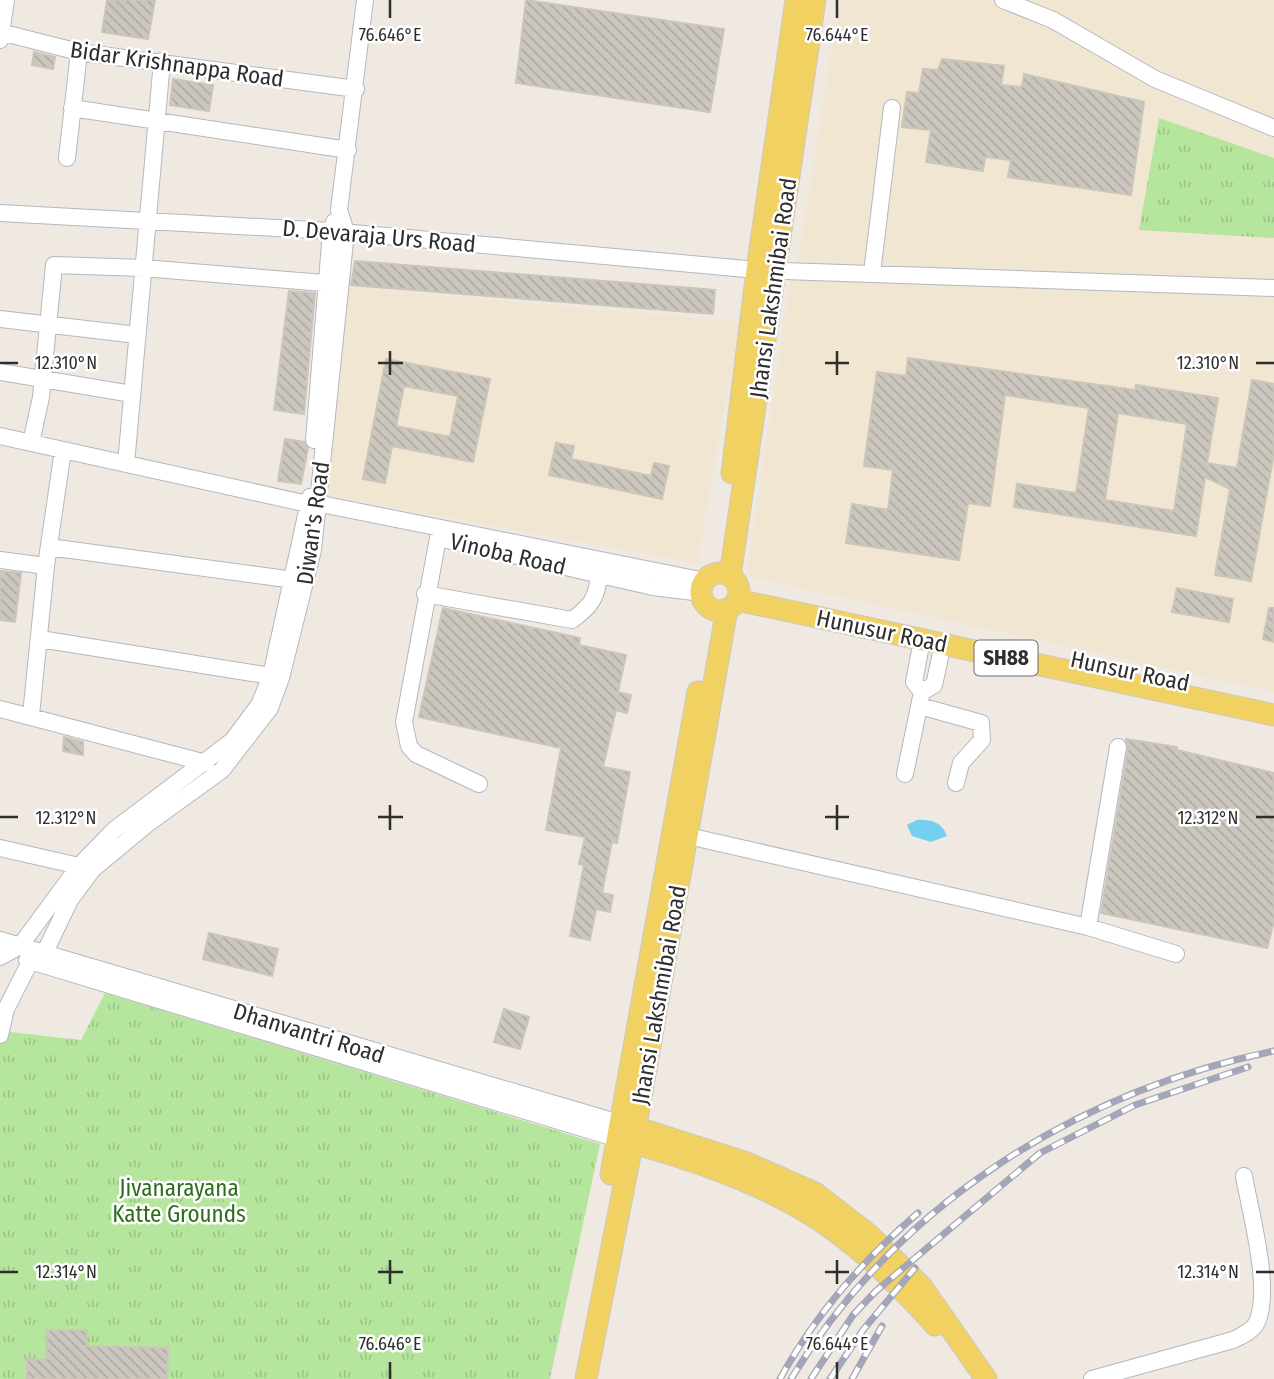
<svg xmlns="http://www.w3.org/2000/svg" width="1274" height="1379" viewBox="0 0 1274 1379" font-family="'Fira Sans Condensed',sans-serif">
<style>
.education{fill:#f0e6d1}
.park{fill:url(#park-tufts)}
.water{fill:#75cff0}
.building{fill:url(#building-back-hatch);stroke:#cbc5ba;stroke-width:2;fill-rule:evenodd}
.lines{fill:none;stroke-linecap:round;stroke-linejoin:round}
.minor-casing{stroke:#b4b7c1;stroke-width:18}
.major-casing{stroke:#c9c9c9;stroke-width:23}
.minor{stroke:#fff;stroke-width:16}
.major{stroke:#f2d163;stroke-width:21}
.rail-casing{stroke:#a3a6b8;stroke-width:7}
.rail{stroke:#fff;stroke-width:4.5;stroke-dasharray:13;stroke-linecap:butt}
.ticks{fill:none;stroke:#2e2e2e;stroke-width:2.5}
.labels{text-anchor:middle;stroke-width:5;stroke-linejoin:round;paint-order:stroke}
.shield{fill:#fff;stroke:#6d6d6d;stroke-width:2}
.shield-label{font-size:21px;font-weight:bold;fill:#2e2e2e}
.street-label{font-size:23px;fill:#2e2e2e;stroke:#fff}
.park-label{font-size:23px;fill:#2c6e1b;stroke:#fff}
.ticks-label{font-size:18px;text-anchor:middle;fill:#2e2e2e;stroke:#fff;stroke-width:5;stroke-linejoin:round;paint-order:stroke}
</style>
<defs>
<pattern id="park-tufts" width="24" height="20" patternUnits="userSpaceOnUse" patternTransform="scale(1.75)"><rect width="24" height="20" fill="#b6e59e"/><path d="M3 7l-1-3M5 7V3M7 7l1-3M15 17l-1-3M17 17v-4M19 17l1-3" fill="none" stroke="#9dc588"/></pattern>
<pattern id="building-back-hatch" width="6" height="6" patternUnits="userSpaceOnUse" patternTransform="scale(1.75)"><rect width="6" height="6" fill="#cbc7bf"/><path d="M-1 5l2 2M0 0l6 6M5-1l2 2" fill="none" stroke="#afaba4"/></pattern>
</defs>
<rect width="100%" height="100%" fill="#efe9e1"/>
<!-- education -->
<path class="education" d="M840,0H1274V692L746,576L792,272H796Z
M346,287L740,322L697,563L325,495Z"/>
<!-- park -->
<path class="park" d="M1159,118L1274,158V238L1139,230Z
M105,993L600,1144L550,1379H0V1031L81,1040Z"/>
<!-- water -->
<path class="water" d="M917,820C930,819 942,822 947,836L931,842L912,836L907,825Z"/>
<!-- building -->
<path class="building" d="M107,0H155L148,39L102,32Z
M526,0L724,29L710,112L516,83Z
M34,52L55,57L53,69L32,65Z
M942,59L1004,66L1001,85L1022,87L1024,74L1144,102L1131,195L1008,177L1011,160L985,157L983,171L926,162L931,130L902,127L907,92L919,93L923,69L938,70Z
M173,79L213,85L209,111L170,105Z
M355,261L715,290L713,314L351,285Z
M289,291L315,293L304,414L274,410Z
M908,358L1135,390L1136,385L1218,398L1207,463L1237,468L1252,380L1274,384V453L1251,581L1215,575L1230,489L1205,477L1196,536L1014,507L1017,484L1076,493L1089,408L1005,395L990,506L968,503L959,560L846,543L852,504L888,510L893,470L864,466L877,372L906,376ZM1118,413L1187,424L1174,511L1105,500Z
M386,359L490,379L473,462L392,446L385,483L363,479ZM404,386L458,396L450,437L396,426Z
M285,439L304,442L308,448L301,484L278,481Z
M556,443L574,446L571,459L651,476L654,463L669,466L662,499L549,475Z
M0,571L21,573L15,622L0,620Z
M1177,588L1233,599L1229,622L1172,612Z
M443,608L580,638L579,645L626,655L618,692L631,695L627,713L616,710L603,767L630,772L617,843L612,842L602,893L613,895L610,912L596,909L590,940L570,936L584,865L579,864L585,837L546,830L561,748L419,717Z
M1269,608H1274V642L1263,639Z
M64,737L83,742V755L63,751Z
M1126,739L1177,747V750L1274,773V921L1267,948L1101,913L1128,749Z
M209,933L278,949L272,976L203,959Z
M504,1009L529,1017L520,1049L494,1042Z
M47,1330H87L86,1346L168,1348L167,1379H27V1359L46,1360Z"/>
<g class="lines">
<defs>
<path id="minor" d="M1003,0L1053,20L1155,79L1274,128
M0,32L79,52L356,89
M0,40L6,0
M72,108L348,150
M67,158L79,52
M0,213L331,231L757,270L1274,288
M872,273L892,108
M0,319L137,335
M0,372L132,394
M0,436L317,506L326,505L705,581
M314,440L331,231L334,222
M31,443L41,397L54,265L143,268L336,284
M126,464L162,61
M438,538L404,722L409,746L416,754L479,784
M447,540L653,587L702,593
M49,547L294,580
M0,560L46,566
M425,594L572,620C591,606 597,598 599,575
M40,639L271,676
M922,692L934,685L943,644
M920,706L981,723L982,740L961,763L956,783
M0,709L206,763
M31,715L46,566L63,450
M905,774L922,692L914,682L922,640
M688,836L1088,927L1176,954
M0,848L79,866
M1088,927L1118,747
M0,940L619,1123
M0,957L20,946L79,866L114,830L232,741L259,705L271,676L310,497
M27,960L618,1139
M0,1035L6,1009L31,960L45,952L70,900L93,869L146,825L222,770L270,708L281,678L313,550L346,232L339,210L365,0
M1092,1379L1233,1340C1241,1336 1251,1332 1256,1324C1273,1292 1250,1212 1244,1176"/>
<path id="major" d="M732,473L757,270L796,0
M701 592a19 19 0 1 1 38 0a19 19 0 1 1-38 0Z
M730,576L815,0
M737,600L1274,715
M625,1124L747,1163L815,1193L867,1233L922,1287L986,1379
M619,1139C680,1156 747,1177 803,1210C853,1239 896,1282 935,1325
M611,1174L698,692
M586,1379L636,1125L727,609"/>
</defs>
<!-- minor casing -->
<use href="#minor" class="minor-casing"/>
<!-- major casing -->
<use href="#major" class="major-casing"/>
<!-- minor -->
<use href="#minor" class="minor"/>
<!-- major -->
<use href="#major" class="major"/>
<defs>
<path id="rail" d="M780,1379C815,1315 863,1260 918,1213
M791,1379C897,1204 1076,1092 1274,1051
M811,1379L853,1315L876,1291L1040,1153L1135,1105L1248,1067
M830,1379L863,1330L915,1268
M852,1379L882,1326"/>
</defs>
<!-- rail casing -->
<use href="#rail" class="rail-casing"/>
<!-- rail -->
<use href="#rail" class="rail"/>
</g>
<!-- ticks -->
<path class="ticks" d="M390,0V18M837,0V18M390,351V375M837,351V375M0,363H18M378,363H403M825,363H849M1256,363H1274M390,805V830M837,805V830M0,817H18M378,817H403M825,817H849M1256,817H1274M390,1260V1284M837,1260V1284M0,1272H18M378,1272H403M825,1272H849M1256,1272H1274M390,1362V1379M837,1362V1379"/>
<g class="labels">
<!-- shield labels -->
<rect class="shield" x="974.5" y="640.5" width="63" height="35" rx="5"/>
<g class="shield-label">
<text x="1006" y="665">SH88</text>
</g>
<!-- street labels -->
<g class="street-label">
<text transform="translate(177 64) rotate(8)" y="8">Bidar Krishnappa Road</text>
<text transform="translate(379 236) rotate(5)" y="8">D. Devaraja Urs Road</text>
<text transform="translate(773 288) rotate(-82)" y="8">Jhansi Lakshmibai Road</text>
<text transform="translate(313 523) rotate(-82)" y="8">Diwan's Road</text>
<text transform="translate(508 554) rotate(13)" y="8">Vinoba Road</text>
<text transform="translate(882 631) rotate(12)" y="8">Hunusur Road</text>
<text transform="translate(1130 671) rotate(12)" y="8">Hunsur Road</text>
<text transform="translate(659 995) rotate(-80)" y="8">Jhansi Lakshmibai Road</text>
<text transform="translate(309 1033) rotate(17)" y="8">Dhanvantri Road</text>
</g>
<!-- park labels -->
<g class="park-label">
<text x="179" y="1196">Jivanarayana<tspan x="179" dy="26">Katte Grounds</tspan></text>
</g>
</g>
<g class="ticks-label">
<text x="390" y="41">76.646°E</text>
<text x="837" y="41">76.644°E</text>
<text x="1208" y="369">12.310°N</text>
<text x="66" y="369">12.310°N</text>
<text x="1208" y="824">12.312°N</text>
<text x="66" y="824">12.312°N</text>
<text x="1208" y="1278">12.314°N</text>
<text x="66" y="1278">12.314°N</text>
<text x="390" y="1350">76.646°E</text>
<text x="837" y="1350">76.644°E</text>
</g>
</svg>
